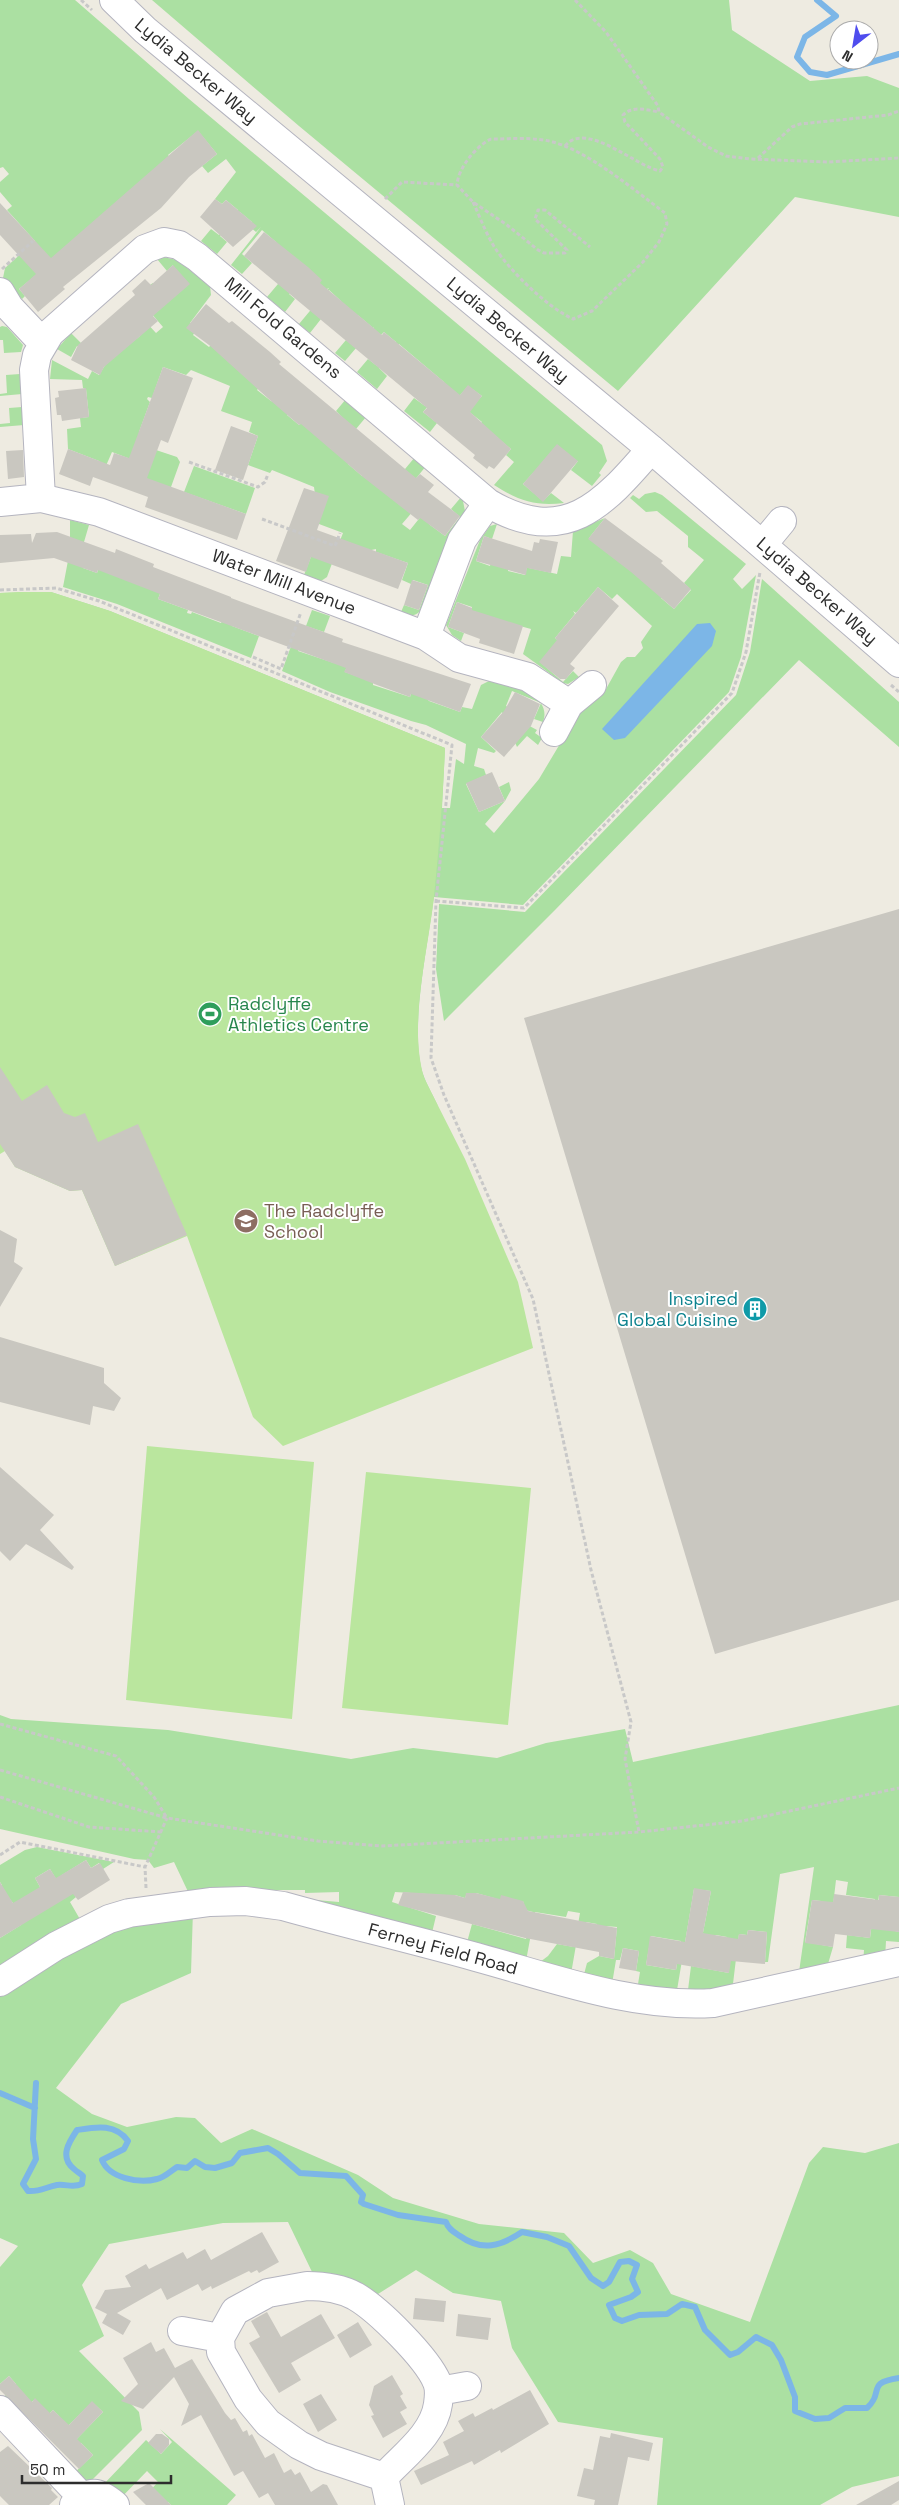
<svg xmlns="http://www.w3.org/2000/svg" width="899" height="2505" viewBox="0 0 899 2505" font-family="'Space Grotesk',sans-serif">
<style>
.green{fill:#abe0a2;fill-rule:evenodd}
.pitch{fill:#bae69e}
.water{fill:#7cb6e7}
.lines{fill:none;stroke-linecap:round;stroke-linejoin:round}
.stream{stroke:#7cb6e7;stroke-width:6}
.building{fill:#c9c7c0}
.minor-casing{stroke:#b4b4bf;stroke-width:30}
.path{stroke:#c8c8c8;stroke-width:3;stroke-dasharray:4 2.5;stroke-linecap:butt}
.minor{stroke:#fff;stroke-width:28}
.labels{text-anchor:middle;stroke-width:4;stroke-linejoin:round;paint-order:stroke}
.street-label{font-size:18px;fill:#2d2d2d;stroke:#fff}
.leisure-label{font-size:18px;fill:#27864d;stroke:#fff;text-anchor:start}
.education-label{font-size:18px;fill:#785e54;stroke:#fff;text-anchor:start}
.culture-label{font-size:18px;fill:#0d838f;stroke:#fff;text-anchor:end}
</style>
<rect width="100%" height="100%" fill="#eeebe1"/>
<!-- green -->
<path class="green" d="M0,0H75L189,99L602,445L607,461L599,473L601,475L592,486L571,470L578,461L533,473L523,484L543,501L551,493L564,503C536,507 517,500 494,485L514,462L506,455L511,449L488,430L475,431L482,422L468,411L482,396L468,386L455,401L442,390L423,412L437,423L430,432L404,411L414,398L425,406L444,382L399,344L379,368L387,376L377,389L357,372L368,359L377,366L396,342L384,332L380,336L373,330L374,327L345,361L335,353L346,340L372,327L359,316L338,305L341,301L329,290L312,310L321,319L310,333L299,324L329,288L325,290L309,270L289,294L295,299L285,312L267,297L278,284L276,242L262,230L242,254L252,263L242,274L231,265L261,227L256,232L249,226L252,222L240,212L220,236L227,242L217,254L201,241L211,229L219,235L238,210L226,200L222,204L215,199L236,172L226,159L208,173L202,166L217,154L198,131L168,155L174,162L19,289L25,296L22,299L3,278L5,268L35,241L7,210L12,206L0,192V182L9,174L3,167L0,168Z
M152,0H729L732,30L810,81L867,76L899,88V217L795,197L618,391L299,126Z
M163,257L177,260L210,286L211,295L190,323L197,329L193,335L209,347L213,343L262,384L257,390L271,401L292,409L287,415L299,425L304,421L344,419L336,411L346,399L366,417L356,429L353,458L348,464L362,476L405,469L415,457L426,466L402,496L414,510L402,524L410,530L422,515L430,525L445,536L460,517L451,509L462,496L465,511L448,539L420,611C414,618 408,615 401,612L404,605L419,610L428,585L413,580L411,584L402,580L408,563L376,552V549L334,558L327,577L321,581L304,575L317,541L337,548L343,533L319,524L314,487L272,470L270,473L248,465L258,436L249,432L252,422L221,411L230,386L191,370L186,375L163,367L152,398L148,397L147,399L150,402L139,432L156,450L177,457L180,462L171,487L152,486L133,460L112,452L105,468L99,461L68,449L67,429L81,427L80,418L89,417L86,389L83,388L82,380L50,379L52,360L88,379L92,371L99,375L107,362L140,336L144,320L156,333L163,327L151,313L150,285L153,283L165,297L173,265L167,271L157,259Z
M2,326L7,327L23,345L21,352L4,353L3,340H0V327Z
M71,333L85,347L83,348L77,346L71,357L57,349Z
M20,374L22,394L0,396V394L7,393L6,375Z
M22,407L24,425L0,427V424L10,423L9,408Z
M194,466L255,488L246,514L184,492Z
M655,492L662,495L746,564L733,579L742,589L756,575L741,657L729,692L523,905L434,897C428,944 411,1022 421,1067C424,1080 432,1093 438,1106L0,593L51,592L110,611L445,748L442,808H450L456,759L464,764L466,744L426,725L411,721L330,692L282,671L294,638L301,640L298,651L334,663L349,659L345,672L373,682V685L410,697L414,685L429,701L460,712L462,707L472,709L481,685L489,681C509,687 553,693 543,722L534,719L541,703L512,691L506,706L513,710L511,716L537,730L535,733L542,738L538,745L527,736L517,747L502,712L481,737L496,751L494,753L478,748L474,766L484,769L486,775L466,784L479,812L505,801L499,787L509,782L511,790L505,801L485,824L494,833L539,779L573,722L586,707L606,689L621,662L627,657H635L643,648L641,642L652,626L617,594L612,599L598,587L576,613L573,611L575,614L555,638L565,646L540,662L563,682L573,671L579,677L568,684L563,683L523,654L531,629L471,613L472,607L457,602L448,627L464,633L461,641L452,635L446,625L480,540L490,526L497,524L492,539L484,536L476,561L490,566L492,559L512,551L508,571L525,575L530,555L529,568L557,574L561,556L571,557L573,531L605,518L589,538L666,593L661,598L674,609L691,590L684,583L704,560L688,547V536L657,511L646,512L630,498L633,495L639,499L645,494Z
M70,520L89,525L84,542L83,568L97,573L101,563L163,586L158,599L188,610L187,613L191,614L192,612L221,623L225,615L232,626L259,636L251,658L117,604L63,587L70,550Z
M762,579L899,702V747L799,660L555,910L444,1021L436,969L439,904L525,912L736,695L750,652Z
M312,610L330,616L324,632L306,626Z
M899,1705V1897L879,1895L875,1926L899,1932V1942L886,1941L885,1959L863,1965L864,1950L846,1948L847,1935L870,1938L875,1899L846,1895L848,1882L836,1880L832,1914L821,1901L812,1900L805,1942L833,1947L825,1974L798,1979L814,1867L780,1874L768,1962H765L767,1932L748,1930L747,1935L739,1934L732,1992L688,1990L691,1966L729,1973L727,1937L716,1935L701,1943L711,1891L694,1889L676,1996L637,1990L640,1972L636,1971L639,1951L623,1948L620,1960H616L612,1984L583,1978L587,1963L599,1956L614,1959L617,1927L606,1926L604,1934L596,1932L597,1924L586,1922L582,1945H576L571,1974L540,1962L548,1956L557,1944L574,1947L580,1913L568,1911L566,1917L535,1912L526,1961L466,1946L472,1924L526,1939L533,1912L525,1910L523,1901L499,1906L494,1898L476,1893H467L465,1898L455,1895L448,1919L453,1898L442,1895L395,1892L392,1902L436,1916L431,1937L304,1899L339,1902V1892L305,1893V1890H246L191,1898L174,1862L154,1868L148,1860L134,1859L0,1829V1715L11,1719L168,1730L351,1759L413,1748L497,1758L546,1743L625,1729L633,1762ZM651,1936L681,1941L676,1970L646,1965Z
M37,1847L114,1862L103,1869L99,1863L91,1868L86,1860L62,1875L76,1897L70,1902L81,1921L0,1970V1938L21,1925L13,1903L0,1887L2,1885L0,1882V1865L25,1850ZM50,1869L65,1894L40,1887L35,1878Z
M193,1910L191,1973L121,2004L56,2088L92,2114L127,2127L176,2117L195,2118L221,2143L252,2129L358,2175L393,2198L479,2224L564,2233L593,2263L630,2250L653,2263L671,2294L750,2322L809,2163L823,2147L865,2153L899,2143V2476L852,2487L820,2505H657L663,2438L558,2422L512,2348L501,2301L453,2293L416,2270L378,2294L313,2274L288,2222L223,2223L109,2244L82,2285L104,2336L79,2351L139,2412L142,2430L87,2485L71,2476L93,2455L81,2443L68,2456L64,2452L103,2412L92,2402L53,2441L55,2419L59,2416L53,2410L37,2426L35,2399L22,2411L20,2409L16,2413L2,2399L16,2384L9,2376L0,2384V2267L18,2246L0,2238V1990L117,1930Z
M160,2429L236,2495L227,2505H171L168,2502L164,2505L145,2496L158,2482L147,2471L117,2502L102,2486L146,2440L161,2454L172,2442Z"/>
<!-- pitch -->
<path class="pitch" d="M18,592H51L110,611L445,748C443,798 439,847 434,896C428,953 408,1022 424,1078L465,1159L518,1282L533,1348L283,1446L253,1417L187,1236L115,1266L82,1190L70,1191L15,1167L5,1151L0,1154V593Z
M147,1446L314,1462L292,1719L126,1700Z
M366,1472L531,1488L508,1725L342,1708Z"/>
<!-- water -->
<path class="water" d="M710,623L716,631L712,646L625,738L614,740L602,729L697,624Z"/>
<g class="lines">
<!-- stream -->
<path class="stream" d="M817,0L836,16L805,37L797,57L810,72L827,75L899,54
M36,2083L33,2139L36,2159L23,2184L28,2191C40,2192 46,2187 57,2185C67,2184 73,2188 82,2184L83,2176C80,2173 77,2172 74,2169C59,2157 69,2142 77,2130C96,2127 115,2123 128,2141L124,2149L102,2160C109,2178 139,2184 157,2179C164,2178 171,2171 177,2167L187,2168L195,2161L205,2167L215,2168L232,2163L240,2153L268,2148L278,2154L300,2173L346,2176L363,2195L361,2202L364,2204L398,2215L446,2222C448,2229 454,2232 460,2236C482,2252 501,2246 522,2232L547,2237L569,2246L591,2278L603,2286L609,2282L620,2262L629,2261L637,2265L632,2279L638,2292L631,2297L609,2305L615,2318L622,2321L639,2315L667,2314L682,2304L695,2307L705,2330L730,2355L738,2352L756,2337L772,2345L781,2360L795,2397V2411L815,2419L829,2418L845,2408H867C885,2392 865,2383 899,2378
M0,2093L35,2108"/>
</g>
<!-- building -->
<path class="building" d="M198,130L217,154L189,177L161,208L63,287L65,289L38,312L19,289L36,274L0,235V203L51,258Z
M215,199L222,204L226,200L257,226L233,247L200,217Z
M264,232L308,267L322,280L320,283L382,335L384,332L460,395L468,385L482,396L470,412L511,449L494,469L489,466L487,469L473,458L475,455L423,412L427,408L244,256Z
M173,265L190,284L153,316L158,321L104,367L100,375L71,360L78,345L135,295L132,291L145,279L151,285Z
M206,304L229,323L232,321L270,352L281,362L279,364L416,478L420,474L434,485L428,492L460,516L445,536L420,518L418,520L363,477L301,424L299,425L271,401L209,345L186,328Z
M163,367L193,378L168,443L161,440L147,478L246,514L237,540L145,507L148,497L93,477L90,486L59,474L68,449L110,465L114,453L129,458Z
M86,388L89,417L62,421L61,415H57L55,398L59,397L58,391Z
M231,426L258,436L243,480L215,470Z
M557,444L578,461L543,502L523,484Z
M23,450L24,477L8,479L6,451Z
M304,488L329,496L317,530L408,563L398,589L311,557L306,572L276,561Z
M605,518L663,561L661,563L691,589L674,609L631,572L588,539Z
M57,532L115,553L116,549L154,564L153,567L231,597V598L343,639L342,642L471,684L460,712L411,694L410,697L377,685L344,672L346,668L158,599L160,594L98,570L97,573L54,558L0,563V535L31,534L32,543L36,533Z
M484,536L532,551L534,542L539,543L540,539L558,542L551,573L527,568L526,575L476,561Z
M412,580L428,585L419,610L404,605Z
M598,587L619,606L570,664L575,668L566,679H560L539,662L557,640L555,638Z
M457,602L472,608V610L523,626L514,654L479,643L480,639L448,627Z
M515,692L540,704L531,726L504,757L481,737L504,711Z
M492,772L505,801L479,812L466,783Z
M899,909V1600L715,1654L524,1018Z
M0,1067L22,1101L47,1085L64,1113L75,1117L85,1113L98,1142L138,1124L187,1235L115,1266L82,1190L70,1191L15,1167L0,1144Z
M0,1230L17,1239L14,1262L23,1268L0,1307Z
M0,1337L104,1368V1383L121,1398L114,1411L93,1406L90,1425L0,1402Z
M0,1467L54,1515L40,1530L74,1567L72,1570L26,1544L10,1561L0,1551Z
M86,1860L91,1868L100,1863L110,1880L78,1900L73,1894L0,1938V1882L13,1903L40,1887L35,1878L50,1869L56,1878Z
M694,1888L711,1891L703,1933L738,1939L739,1934L747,1935L748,1930L767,1932L765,1964L731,1961L729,1973L677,1964L676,1970L646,1965L650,1936L685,1942Z
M403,1892L455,1895L465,1898L466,1893H476L500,1899L501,1895L523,1901L528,1911L617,1928L614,1959L599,1956V1952L525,1938L398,1905Z
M834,1894L879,1900V1895L899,1897V1932L871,1929L870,1938L835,1934L833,1947L805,1943L812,1900L833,1902Z
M623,1948L639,1951L636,1971L619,1968Z
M262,2232L279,2262L259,2273L257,2270L251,2273L249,2271L212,2289L211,2286L202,2291L198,2284L167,2300L161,2288L117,2313L131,2321L123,2335L102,2323L107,2314L95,2308L105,2290L131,2287L125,2276L146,2264L149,2269L183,2252L187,2259L205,2249L211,2260Z
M415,2298L446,2301L444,2322L413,2319Z
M267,2312L281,2337L321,2314L335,2338L291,2363L301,2380L279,2393L249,2343L260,2337L251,2321Z
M458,2314L491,2318L488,2340L456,2336Z
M358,2322L372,2345L350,2358L337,2335Z
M151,2342L156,2352L164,2348L175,2368L192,2359L225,2413L231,2420L235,2418L243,2432L247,2430L249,2436L252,2434L265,2458L274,2453L284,2473L291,2469L295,2475L300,2472L311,2492L323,2484L327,2485L338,2505H275L268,2493L259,2498L243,2471L234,2476L201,2415L181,2426L189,2404L174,2377L143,2409L121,2401L138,2384L123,2358Z
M392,2375L403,2394L400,2396L407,2408L400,2412L407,2424L383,2438L371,2416L374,2415L369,2405L374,2386Z
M9,2376L32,2402L35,2398L50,2413L53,2410L69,2425L92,2401L103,2412L77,2439L93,2455L79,2469L0,2390V2384Z
M530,2390L549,2424L501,2453L500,2450L474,2465L472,2461L421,2485L414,2471L449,2455L443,2442L464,2431L458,2421L473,2413L475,2417L492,2408L493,2410Z
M321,2394L337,2420L318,2432L303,2404Z
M611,2433L653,2443L649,2461L628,2457L618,2505H594L595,2500L577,2496L584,2468L593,2470L600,2436L610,2438Z
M156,2434H162L169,2439V2445L161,2454L148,2443Z
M8,2446L52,2488L51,2490L58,2497L49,2505H9L0,2496V2452Z
M899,2481V2500L891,2505H856Z
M149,2483L171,2505H146L133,2492Z"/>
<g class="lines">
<defs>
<path id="minor" d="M114,0L145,30L651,449L899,663
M0,292L9,307L43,343
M41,498L34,370L37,355L50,333L145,249L164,242L179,245L197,257L488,503C564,548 603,505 651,449
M0,502L41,498L99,512L426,636L459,658L528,677L569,704
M763,544L782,521
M426,636L462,540L488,503
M554,732L569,704L592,685
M0,1982L56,1946L109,1919L129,1913L210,1902L245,1901L283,1906C347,1924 412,1939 476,1957C553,1978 633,2008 713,2003L899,1962
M307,2286C324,2286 340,2288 355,2296C378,2309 427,2358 437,2382C440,2389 439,2397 438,2404C434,2434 403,2456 384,2477L321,2456L299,2445L268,2423L248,2399L221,2352L220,2338L235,2311L268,2293Z
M182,2331L220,2338
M439,2391L467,2386
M0,2410L82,2497
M384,2477L390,2505
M74,2505C90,2489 98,2491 115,2505"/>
</defs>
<!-- minor casing -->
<use href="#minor" class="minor-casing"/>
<!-- path -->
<path class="path" d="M81,0L92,10
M575,0L606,32L658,106L659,112L708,147L726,156L750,159L828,162L899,158
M565,146C586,120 635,166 660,171L663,167L660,159L625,122L623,115C633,105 647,110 659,112
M758,158L792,127L800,124L888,115L899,111
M385,199L402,182L457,185
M473,202C480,217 486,234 495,248C511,272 547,307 573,319L592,311L643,262L659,242L667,224L665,213C634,190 586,149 549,141C530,137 510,139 491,139C476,146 458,168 457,185L473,202L507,225L538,250L544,253H565L567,250L535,219L538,210H545L590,247
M2,269L33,241
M189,462L258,487L265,482L268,474
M262,519L335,546L340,533
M0,590L56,588L99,601L452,745L436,901L431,1058L444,1095L533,1299L591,1570L631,1722L625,1759L639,1832
M253,657L281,669L301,612
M891,685L899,692
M436,901L524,908L732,693L746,652L760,572
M0,1724L116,1756L154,1797L167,1818
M0,1770L167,1818L318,1841L382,1846L639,1832L742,1821L899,1788
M0,1797L89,1827L161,1832
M0,1855L20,1842L145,1867
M146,1888L145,1867L167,1818"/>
<!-- minor -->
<use href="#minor" class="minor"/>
</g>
<!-- icons -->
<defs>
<symbol id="stadium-disc" viewBox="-11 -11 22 22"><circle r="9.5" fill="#2e9e5b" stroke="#fff"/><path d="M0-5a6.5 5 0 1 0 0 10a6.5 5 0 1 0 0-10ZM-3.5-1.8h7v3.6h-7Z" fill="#fff"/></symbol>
<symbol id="school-disc" viewBox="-11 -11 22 22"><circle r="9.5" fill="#8d6e63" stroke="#fff"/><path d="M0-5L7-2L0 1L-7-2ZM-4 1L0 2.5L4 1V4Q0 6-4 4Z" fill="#fff"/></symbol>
<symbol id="building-disc" viewBox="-11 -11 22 22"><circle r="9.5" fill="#0f9aa8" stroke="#fff"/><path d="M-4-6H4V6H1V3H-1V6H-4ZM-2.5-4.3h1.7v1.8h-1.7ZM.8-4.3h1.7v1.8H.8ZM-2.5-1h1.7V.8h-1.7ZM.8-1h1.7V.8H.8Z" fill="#fff"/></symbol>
</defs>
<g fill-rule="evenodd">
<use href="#stadium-disc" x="196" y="1000" width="28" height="28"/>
<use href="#school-disc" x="232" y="1207" width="28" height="28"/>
<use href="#building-disc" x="741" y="1295" width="28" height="28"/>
</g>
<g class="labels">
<!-- street labels -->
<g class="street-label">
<text transform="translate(196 71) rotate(40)" y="6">Lydia Becker Way</text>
<text transform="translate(283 328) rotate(40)" y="6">Mill Fold Gardens</text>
<text transform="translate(508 330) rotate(40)" y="6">Lydia Becker Way</text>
<text transform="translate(284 582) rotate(21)" y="6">Water Mill Avenue</text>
<text transform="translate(817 591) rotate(41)" y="6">Lydia Becker Way</text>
<text transform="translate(443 1949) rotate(15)" y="6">Ferney Field Road</text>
</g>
<!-- leisure labels -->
<g class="leisure-label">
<text x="228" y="1010">Radclyffe<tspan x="228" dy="21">Athletics Centre</tspan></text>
</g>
<!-- education labels -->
<g class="education-label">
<text x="264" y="1217">The Radclyffe<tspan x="264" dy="21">School</tspan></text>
</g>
<!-- culture labels -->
<g class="culture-label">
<text x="738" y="1305">Inspired<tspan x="738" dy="21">Global Cuisine</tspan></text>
</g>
</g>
<!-- north arrow -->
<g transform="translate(854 45) rotate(211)"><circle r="24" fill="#ffffff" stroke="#ababab"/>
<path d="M0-4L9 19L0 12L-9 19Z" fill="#4f4dee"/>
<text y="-8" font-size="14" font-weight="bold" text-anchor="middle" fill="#2d2d2d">N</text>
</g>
<!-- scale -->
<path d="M22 2475v8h149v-8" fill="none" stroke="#2d2d2d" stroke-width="2.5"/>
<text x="30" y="2475" font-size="15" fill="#2d2d2d" stroke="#ffffff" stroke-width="4" paint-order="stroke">50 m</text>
</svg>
